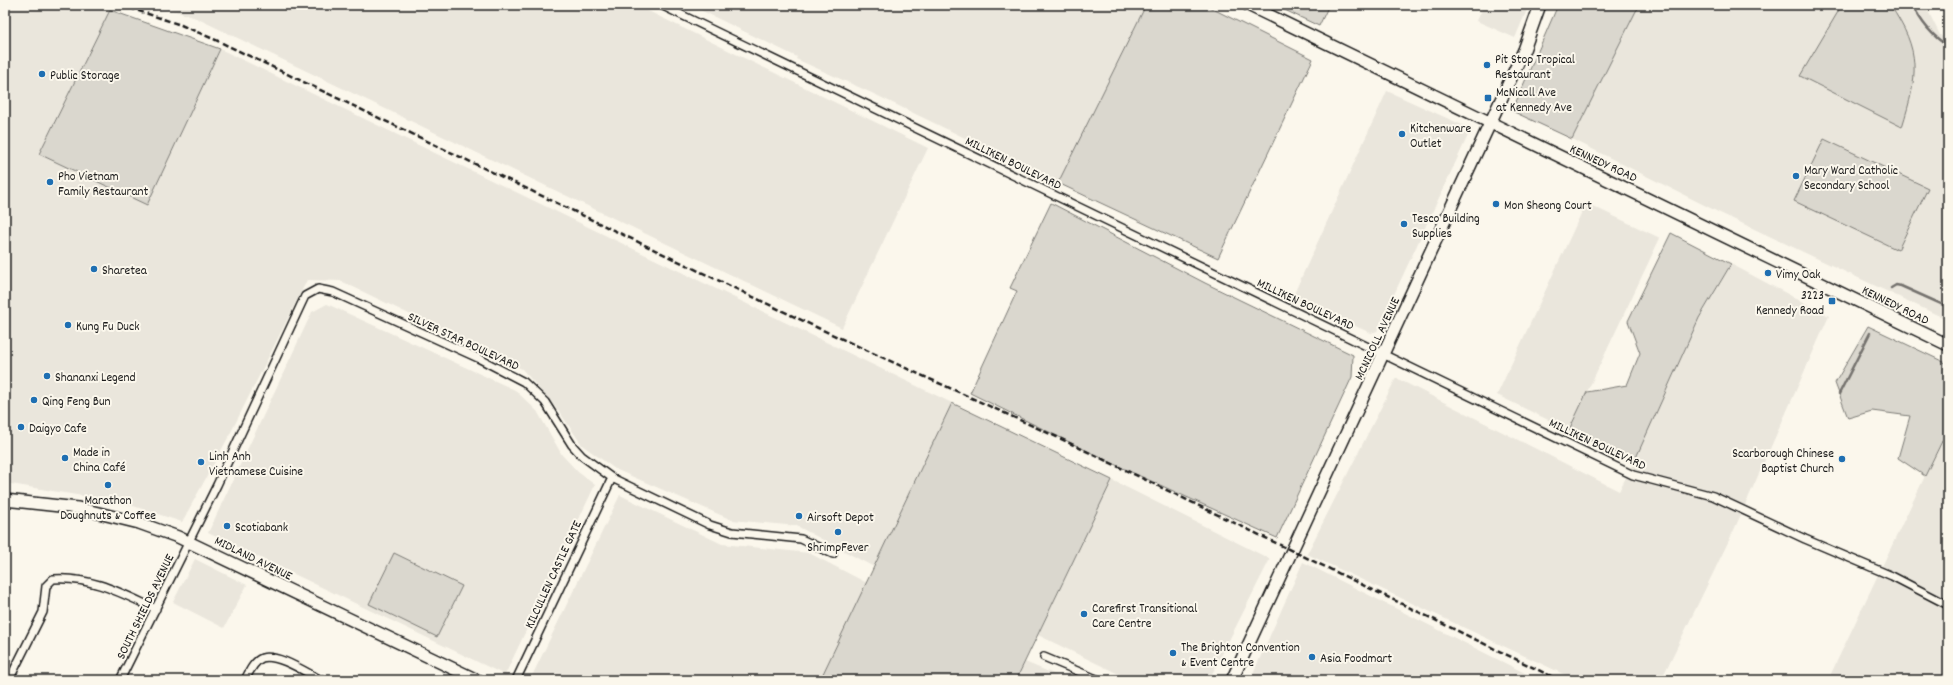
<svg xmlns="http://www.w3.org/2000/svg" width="1953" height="685" viewBox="0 0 1953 685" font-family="Dekko,sans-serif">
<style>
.built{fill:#eae6dc}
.green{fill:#dad7ce;stroke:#7b7a75}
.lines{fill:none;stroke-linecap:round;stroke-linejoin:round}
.stream{stroke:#74726e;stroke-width:2.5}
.minor-casing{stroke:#1c1c1c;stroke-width:10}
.secondary-casing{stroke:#1c1c1c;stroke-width:14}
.minor{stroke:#fbf7ec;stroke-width:7}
.secondary{stroke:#fbf7ec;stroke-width:11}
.rail{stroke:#1c1c1c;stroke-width:2.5;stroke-dasharray:6 3;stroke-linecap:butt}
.poi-dot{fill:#1f6fb2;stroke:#fbf7ec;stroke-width:1.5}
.labels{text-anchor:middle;stroke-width:4;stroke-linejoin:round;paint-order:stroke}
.poi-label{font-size:13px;fill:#1c1c1c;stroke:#fbf7ec;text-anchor:start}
.street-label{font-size:13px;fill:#1c1c1c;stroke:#fbf7ec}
</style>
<rect width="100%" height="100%" fill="#fbf7ec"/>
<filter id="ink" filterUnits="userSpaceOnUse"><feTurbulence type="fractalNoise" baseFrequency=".025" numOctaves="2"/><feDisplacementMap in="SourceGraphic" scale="8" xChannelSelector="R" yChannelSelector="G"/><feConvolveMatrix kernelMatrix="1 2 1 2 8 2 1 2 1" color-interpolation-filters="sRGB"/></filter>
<g filter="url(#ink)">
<!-- built -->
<path class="built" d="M5,5H95L110,10L39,154L147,204L220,49L952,403L874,567L797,526L732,520L615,469L582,445L558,410L522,369L341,281L307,280L229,436L182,522L124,503L5,483Z
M157,5H636L928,148L842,328L196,18Z
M690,5H1146L1058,183L874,94L796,59L797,57Z
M1484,5H1529L1515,38L1477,21Z
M1641,5H1925L1940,35L1948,40V320L1718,212L1572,139L1636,11Z
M1387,91L1471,129L1377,331L1371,333L1292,298Z
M1586,203L1660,238L1569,430L1497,395Z
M1731,264L1829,316L1734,530L1661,680H1576L1307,554L1396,378L1619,491L1634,462L1699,318Z
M327,304L515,390L537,411L562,455L578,472L595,485L505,675L208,533L312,312Z
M1948,429V680H1828L1925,476Z
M1112,480L1270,559L1209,680H1131L1038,635Z
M620,495L722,544L809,553L867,583L820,680H530Z
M195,559L247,585L224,628L173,602Z
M1303,562L1539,680H1250Z
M1025,662L1068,680H1016Z"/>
<!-- green -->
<path class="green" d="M1146,5H1205L1313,59L1218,258L1058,183Z
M1274,5H1329L1319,26Z
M1558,5H1641L1636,11L1572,139L1512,111Z
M1842,5H1890C1922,52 1918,75 1902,127L1800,76Z
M110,10L220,49L147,205L39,154Z
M1824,139L1928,188L1898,250L1794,201Z
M1051,203L1205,283L1353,355L1352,377L1277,538L1118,466L970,393L1017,291L1010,288Z
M1671,233L1731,264L1699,318L1634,462L1569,430L1587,392L1627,385L1640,353L1628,321Z
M1868,326L1948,364V429L1925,476L1898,458L1910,416L1872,411L1848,418L1835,383Z
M952,403L1112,480L1016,680H820Z
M394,553L462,586L437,637L369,604Z"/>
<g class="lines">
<!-- stream -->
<path class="stream" d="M1913,5C1920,21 1933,37 1948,46
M1891,288L1896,285L1901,286L1948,307
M1839,394L1870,333"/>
<defs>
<path id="minor" d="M661,5L1633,475L1713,496L1805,539L1892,576L1948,605
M1044,657L1099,680
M9,680L43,612L46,586L53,579C91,576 123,594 156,609
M120,680L217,485L305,296L318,289L333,292L478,358L524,382L545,402L572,445L582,456L612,478L710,525L732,532L801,539L833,554
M245,680C249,672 254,661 262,658C277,653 307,673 321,680
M516,680L612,478"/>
<path id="secondary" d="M1248,5L1948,345
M5,500L78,508L139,523L178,537L477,680
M1232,680L1524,50L1540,5"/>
</defs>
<!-- minor casing -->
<use href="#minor" class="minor-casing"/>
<!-- secondary casing -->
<use href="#secondary" class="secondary-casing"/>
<!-- minor -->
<use href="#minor" class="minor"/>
<!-- secondary -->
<use href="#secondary" class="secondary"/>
<!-- rail -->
<path class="rail" d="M121,5L181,25L218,41L818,328L1057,437L1559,680"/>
</g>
</g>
<!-- markers -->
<g class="poi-dot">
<circle cx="1487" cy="65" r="4"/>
<circle cx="42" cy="74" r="4"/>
<rect x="1484" y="94" width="8" height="8" rx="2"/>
<circle cx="1402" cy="134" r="4"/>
<circle cx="1796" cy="176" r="4"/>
<circle cx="50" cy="182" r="4"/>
<circle cx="1496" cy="204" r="4"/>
<circle cx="1404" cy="224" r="4"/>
<circle cx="94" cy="269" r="4"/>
<circle cx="1768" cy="273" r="4"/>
<rect x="1828" y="297" width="8" height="8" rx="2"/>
<circle cx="68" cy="325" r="4"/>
<circle cx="47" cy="376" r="4"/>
<circle cx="34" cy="400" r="4"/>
<circle cx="21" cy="427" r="4"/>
<circle cx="65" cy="458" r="4"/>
<circle cx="1842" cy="459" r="4"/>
<circle cx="201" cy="462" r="4"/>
<circle cx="108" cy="485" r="4"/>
<circle cx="799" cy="516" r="4"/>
<circle cx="227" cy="526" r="4"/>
<circle cx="838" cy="532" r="4"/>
<circle cx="1084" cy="614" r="4"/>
<circle cx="1173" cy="653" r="4"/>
<circle cx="1312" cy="657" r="4"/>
</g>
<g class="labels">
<!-- poi labels -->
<g class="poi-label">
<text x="1495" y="63">Pit Stop Tropical<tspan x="1495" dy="15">Restaurant</tspan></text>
<text x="50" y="79">Public Storage</text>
<text x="1496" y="96">McNicoll Ave<tspan x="1496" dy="15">at Kennedy Ave</tspan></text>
<text x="1410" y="132">Kitchenware<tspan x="1410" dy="15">Outlet</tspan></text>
<text x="1804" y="174">Mary Ward Catholic<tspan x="1804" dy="15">Secondary School</tspan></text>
<text x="58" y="180">Pho Vietnam<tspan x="58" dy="15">Family Restaurant</tspan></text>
<text x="1504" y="209">Mon Sheong Court</text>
<text x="1412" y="222">Tesco Building<tspan x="1412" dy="15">Supplies</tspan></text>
<text x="102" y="274">Sharetea</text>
<text x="1776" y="278">Vimy Oak</text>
<text x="1824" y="299" text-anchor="end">3223<tspan x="1824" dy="15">Kennedy Road</tspan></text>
<text x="76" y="330">Kung Fu Duck</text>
<text x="55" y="381">Shananxi Legend</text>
<text x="42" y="405">Qing Feng Bun</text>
<text x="29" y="432">Daigyo Cafe</text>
<text x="73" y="456">Made in<tspan x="73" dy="15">China Café</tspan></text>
<text x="1834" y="457" text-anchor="end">Scarborough Chinese<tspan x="1834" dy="15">Baptist Church</tspan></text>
<text x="209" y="460">Linh Anh<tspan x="209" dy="15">Vietnamese Cuisine</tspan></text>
<text x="108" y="504" text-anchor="middle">Marathon<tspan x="108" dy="15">Doughnuts &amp; Coffee</tspan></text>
<text x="807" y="521">Airsoft Depot</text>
<text x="235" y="531">Scotiabank</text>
<text x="838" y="551" text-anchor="middle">ShrimpFever</text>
<text x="1092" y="612">Carefirst Transitional<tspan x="1092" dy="15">Care Centre</tspan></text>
<text x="1181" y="651">The Brighton Convention<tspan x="1181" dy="15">&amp; Event Centre</tspan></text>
<text x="1320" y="662">Asia Foodmart</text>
</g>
<!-- street labels -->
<g class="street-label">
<text transform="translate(1014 162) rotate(26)" y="5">MILLIKEN BOULEVARD</text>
<text transform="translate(1604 162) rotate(25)" y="5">KENNEDY ROAD</text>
<text transform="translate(1306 303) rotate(25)" y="5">MILLIKEN BOULEVARD</text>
<text transform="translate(1896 304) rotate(26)" y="5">KENNEDY ROAD</text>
<text transform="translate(1376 338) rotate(-65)" y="5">MCNICOLL AVENUE</text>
<text transform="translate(464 340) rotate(25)" y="5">SILVER STAR BOULEVARD</text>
<text transform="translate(1598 443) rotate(25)" y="5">MILLIKEN BOULEVARD</text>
<text transform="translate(254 557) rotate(26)" y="5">MIDLAND AVENUE</text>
<text transform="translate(552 574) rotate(-65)" y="5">KILCULLEN CASTLE GATE</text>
<text transform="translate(144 606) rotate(-64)" y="5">SOUTH SHIELDS AVENUE</text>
</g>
</g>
<!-- margin -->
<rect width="1953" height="685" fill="none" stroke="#fbf7ec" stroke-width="20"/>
<rect x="10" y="10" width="1933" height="665" fill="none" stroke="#1c1c1c" stroke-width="1.5" filter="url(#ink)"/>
</svg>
